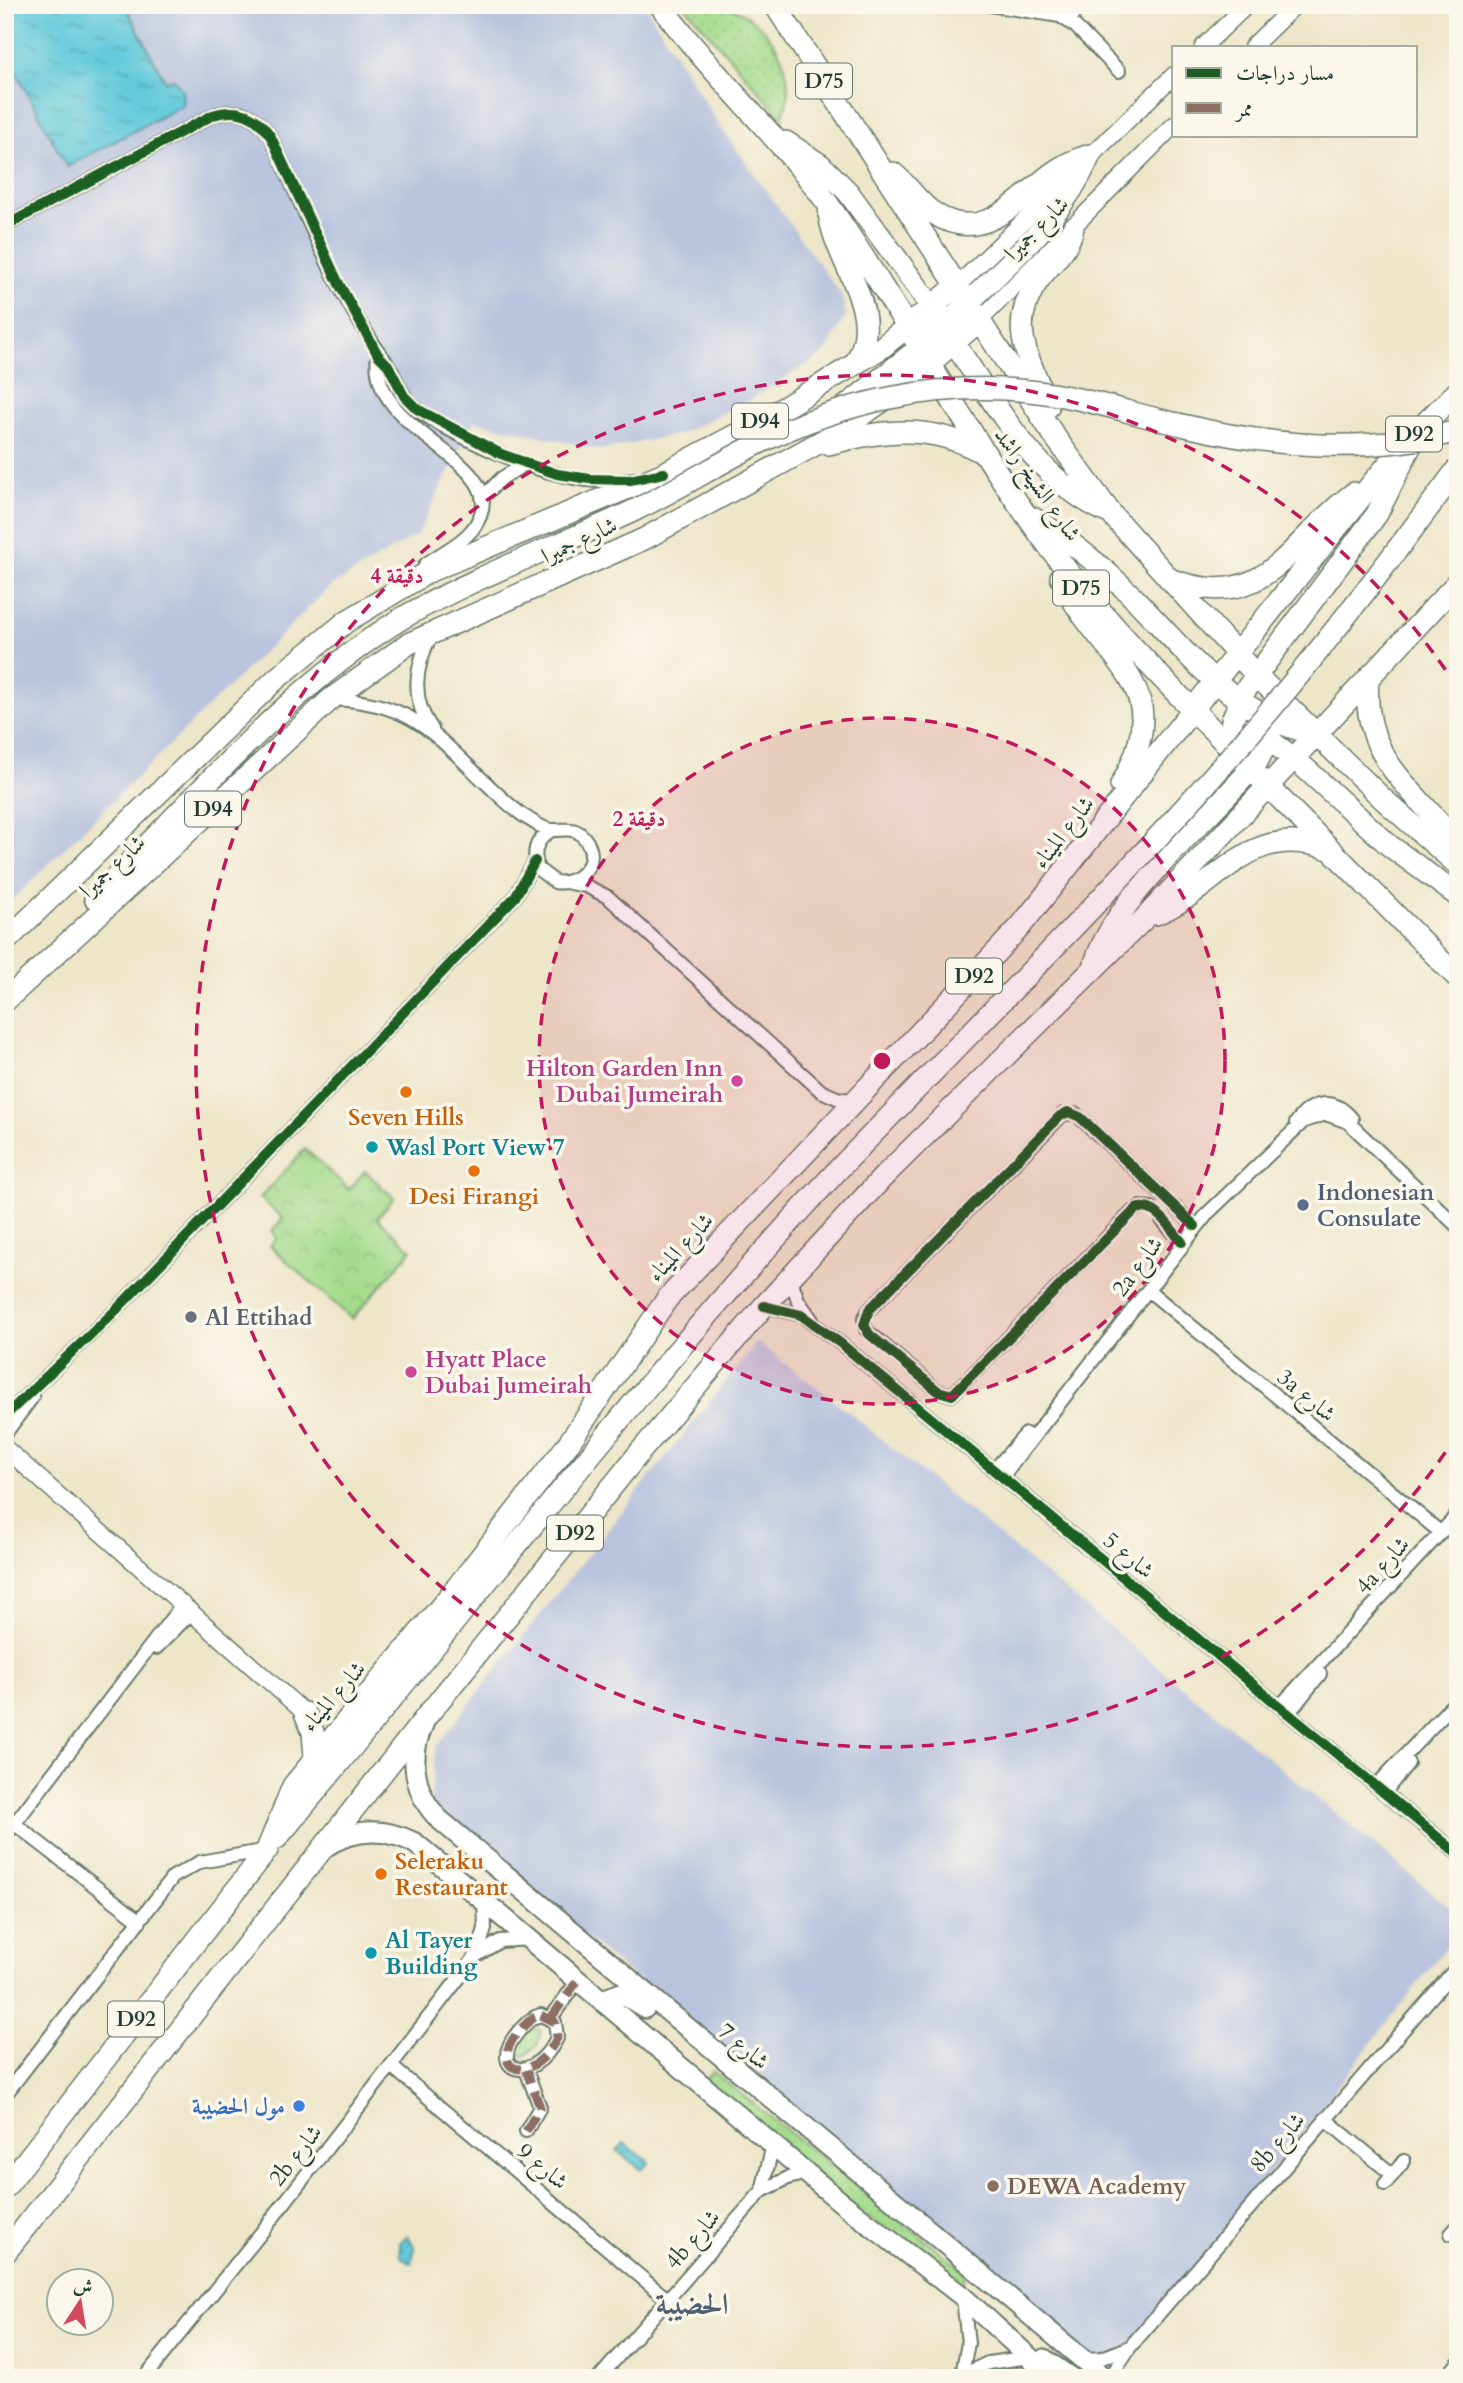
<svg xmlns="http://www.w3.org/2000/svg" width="1463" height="2383" viewBox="0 0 1463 2383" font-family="Cardo,Amiri,serif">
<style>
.industrial{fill:#bac4de}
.grass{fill:url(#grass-dots);stroke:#628c60;stroke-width:2}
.forest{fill:url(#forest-firs);stroke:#517c56;stroke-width:2}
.park{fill:url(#park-crowns);stroke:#628c60;stroke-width:2}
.water{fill:url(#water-ripples);stroke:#408388;stroke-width:2}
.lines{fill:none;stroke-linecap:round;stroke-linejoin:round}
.minor-casing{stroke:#677868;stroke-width:16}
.tertiary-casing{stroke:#677868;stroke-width:19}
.secondary-casing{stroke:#677868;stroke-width:23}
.primary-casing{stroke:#677868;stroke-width:24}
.minor{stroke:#fff;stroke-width:12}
.tertiary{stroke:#fff;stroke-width:16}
.secondary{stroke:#fff;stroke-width:19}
.primary{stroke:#fff;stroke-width:21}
.primary-bridge-casing{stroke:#677868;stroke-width:24;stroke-linecap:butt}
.primary-bridge{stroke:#fff;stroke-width:21}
.quiet{stroke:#8d6e63;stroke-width:9;stroke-dasharray:18 9;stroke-linecap:butt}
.cycleway-casing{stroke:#fbf7ec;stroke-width:15}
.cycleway{stroke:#1b5e20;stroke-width:10}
.ring{fill:none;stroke:#c2185b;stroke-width:3.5;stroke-dasharray:12 9}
.hotel-dot{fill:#d1479c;stroke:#fbf7ec;stroke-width:2.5}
.food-dot{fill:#e8710a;stroke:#fbf7ec;stroke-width:2.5}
.culture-dot{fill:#0f9aa8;stroke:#fbf7ec;stroke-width:2.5}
.service-dot{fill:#5c6f8a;stroke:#fbf7ec;stroke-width:2.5}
.worship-dot{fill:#6b7280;stroke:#fbf7ec;stroke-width:2.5}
.shop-dot{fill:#3f7fe0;stroke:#fbf7ec;stroke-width:2.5}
.education-dot{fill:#8d6e63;stroke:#fbf7ec;stroke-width:2.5}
.labels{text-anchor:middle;stroke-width:7;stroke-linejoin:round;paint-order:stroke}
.shield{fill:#fbf7ec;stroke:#61756b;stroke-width:2}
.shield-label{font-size:21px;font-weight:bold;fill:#1f3d34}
.street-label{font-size:23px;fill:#1f3d34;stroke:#fbf7ec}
.hotel-label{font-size:23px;font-weight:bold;fill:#b23c85;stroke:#fbf7ec;text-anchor:end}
.food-label{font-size:23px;font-weight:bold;fill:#c56008;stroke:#fbf7ec}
.culture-label{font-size:23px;font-weight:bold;fill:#0d838f;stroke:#fbf7ec;text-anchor:start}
.service-label{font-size:23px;font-weight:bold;fill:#4e5e75;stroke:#fbf7ec;text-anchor:start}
.worship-label{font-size:23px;font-weight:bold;fill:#5b616d;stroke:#fbf7ec;text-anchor:start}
.shop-label{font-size:23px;font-weight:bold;fill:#366cbe;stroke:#fbf7ec;text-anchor:end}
.education-label{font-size:23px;font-weight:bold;fill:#785e54;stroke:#fbf7ec;text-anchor:start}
.district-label{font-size:30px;font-weight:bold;fill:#506171;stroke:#fbf7ec}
.centre{fill:#c2185b;stroke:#fbf7ec;stroke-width:3.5}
.ring-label{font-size:21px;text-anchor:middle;font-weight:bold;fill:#c2185b;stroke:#fbf7ec;stroke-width:7;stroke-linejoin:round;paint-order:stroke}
</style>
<defs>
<pattern id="grass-dots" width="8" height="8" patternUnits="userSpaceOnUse" patternTransform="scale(1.75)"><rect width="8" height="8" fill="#a4db8c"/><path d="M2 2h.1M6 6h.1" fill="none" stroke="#8dbd79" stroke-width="1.8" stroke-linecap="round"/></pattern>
<pattern id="forest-firs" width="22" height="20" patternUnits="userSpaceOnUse" patternTransform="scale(1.75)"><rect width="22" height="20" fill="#83bb78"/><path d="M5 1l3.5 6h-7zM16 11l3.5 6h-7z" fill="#6b9963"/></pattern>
<pattern id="park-crowns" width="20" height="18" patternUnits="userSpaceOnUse" patternTransform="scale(1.75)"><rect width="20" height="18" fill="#a4db8c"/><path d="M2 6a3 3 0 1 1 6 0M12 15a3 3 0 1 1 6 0" fill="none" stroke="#8dbd79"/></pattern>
<pattern id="water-ripples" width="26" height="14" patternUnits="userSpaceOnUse" patternTransform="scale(1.75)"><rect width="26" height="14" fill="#60c9db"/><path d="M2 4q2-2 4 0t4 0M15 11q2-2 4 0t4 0" fill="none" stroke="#4fa4b2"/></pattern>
</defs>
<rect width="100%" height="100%" fill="#fbf7ec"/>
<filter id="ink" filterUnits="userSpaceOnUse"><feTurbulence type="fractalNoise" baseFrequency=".0143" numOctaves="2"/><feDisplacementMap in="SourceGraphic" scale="14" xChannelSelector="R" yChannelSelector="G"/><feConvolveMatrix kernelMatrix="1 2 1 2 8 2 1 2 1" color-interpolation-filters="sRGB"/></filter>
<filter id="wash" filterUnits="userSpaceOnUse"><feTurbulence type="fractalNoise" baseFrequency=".00686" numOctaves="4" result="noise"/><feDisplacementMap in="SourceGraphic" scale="28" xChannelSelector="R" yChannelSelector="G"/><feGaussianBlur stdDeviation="1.57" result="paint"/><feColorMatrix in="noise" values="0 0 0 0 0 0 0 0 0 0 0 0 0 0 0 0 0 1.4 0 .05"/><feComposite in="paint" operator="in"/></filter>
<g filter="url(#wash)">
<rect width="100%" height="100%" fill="#eee6c9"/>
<!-- industrial -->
<path class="industrial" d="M125,5H645L719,125L842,296L846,315L825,353L748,401L680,434L601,450L474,421L418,534L331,586L5,907V51L68,167L165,81Z
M757,1342L846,1410L1458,1914V1932L1110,2378L430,1806L436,1746Z"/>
<!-- grass -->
<path class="grass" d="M684,5C696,5 713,2 723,5C770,19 802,71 782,118Z"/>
<!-- forest -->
<path class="forest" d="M987,2363L1009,2364L1026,2378H975Z"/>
<!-- park -->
<path class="park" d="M305,1149L349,1189L365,1171L394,1198L377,1218L412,1250L352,1319L270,1246L277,1238L272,1231L283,1218L260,1198Z
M526,2026L541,2031L537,2045L525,2056L515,2053L516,2041Z
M712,2071L966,2272L962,2286L843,2198L705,2080Z"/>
<!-- water -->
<path class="water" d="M5,5H125L165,81L174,79L182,90L183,105L67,167L5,51Z
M624,2143L649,2162L642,2170L617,2151Z
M408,2236L415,2248L411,2263L401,2257L400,2242Z"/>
</g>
<g filter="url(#ink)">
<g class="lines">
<defs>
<path id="minor" d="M990,5L1060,16L1075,26L1119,71
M1070,21L1079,5
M5,226L213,115C238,107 257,115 271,137C306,213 337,297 387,363C396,376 399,392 411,404C432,424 491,451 519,462C552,475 597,486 633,479
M378,355C366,438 525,461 472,530C460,545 440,553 425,565
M482,498L502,478L525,464
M431,635C415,667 410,699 432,729
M332,699C411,702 432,732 486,783C499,795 512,809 527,818C533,822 543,829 551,830C565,831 575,825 585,839C602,861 579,886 555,882L538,869C532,852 536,839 552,830
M570,883L586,886L608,897L821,1091L837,1098L855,1101
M1296,1123C1311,1101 1334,1096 1352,1119
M1175,1207L1195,1226
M1151,1208L1140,1207L1132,1212L952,1395L938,1391L866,1330L864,1319L869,1310L1063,1114H1076L1163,1196
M1162,1220L1182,1242
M790,1277L798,1300L812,1320
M1148,1290L1440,1532
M764,1306L801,1315L840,1343L1458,1854
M5,1416L115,1311L515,897L535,861
M5,1434L33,1396
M994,1470L1026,1434
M1002,1477L1208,1213L1304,1121L1326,1114L1348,1122L1458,1227
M156,1648L190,1614
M1280,1706L1458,1514
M1288,1714L1320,1674
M1376,1786L1458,1699
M1384,1793L1408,1763
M15,1824L140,1921
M5,1836L181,1606
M476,1956L485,1929L484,1901
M541,2015L555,2022L557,2038C531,2089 485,2070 519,2031C526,2024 531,2017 541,2015Z
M551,2018L578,1980
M391,2066L667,2299
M5,2095L173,1877L200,1862L267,1850
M1325,2119L1393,2175
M526,2131L540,2107L526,2070
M1385,2184L1404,2161
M762,2191L773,2144
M1451,2234L1458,2226
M1083,2359L1102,2358L1130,2347
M962,2374L968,2343L963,2299
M959,2377L988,2363L1029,2357
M144,2378L261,2233L476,1956L500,1941L529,1939
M599,2378L762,2191L788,2178L807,2173
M1110,2378L1130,2347L1458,1966
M1446,2378L1458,2363"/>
<path id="tertiary" d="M1203,47L1247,5
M1252,47L1295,5
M957,286L1174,75
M979,321L1174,125
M5,1448L305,1713"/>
<path id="secondary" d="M423,1725C408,1757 414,1795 440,1820L1105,2378
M323,1848C353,1828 384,1827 415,1843L842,2203L962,2296L1052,2378
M602,2000L621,1993L645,2008
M1044,2359L1071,2378"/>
<path id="primary" d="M660,5C712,75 777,134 828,204C917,331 984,471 1083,590C1136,654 1195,712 1253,771C1321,840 1389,909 1458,978
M775,5L1055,437L1112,515L1256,675L1384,800L1458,865
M786,142L821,165L848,192L937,314L961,323L979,321
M893,173C908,185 919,204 935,214C983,245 1017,200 1051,174C1063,165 1076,159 1090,155
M829,213C836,266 888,313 854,365
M958,313C1006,264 1063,220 1090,155
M907,330L935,332L954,343C998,407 1035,480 1109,513
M1048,407C1031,360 1004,327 1040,278C1053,261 1068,250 1073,228
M840,411L927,342
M829,444C883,429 933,424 983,453
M1033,518C1070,540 1104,568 1134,598C1188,654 1235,717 1315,734
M1061,577C1098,662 1181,680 1121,785
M1169,579C1268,616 1289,540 1354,493
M1368,679C1361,762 1416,787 1458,847
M1258,732L1295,759L1390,846L1458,896
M1229,747L1232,720L1244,692L1377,514L1410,447
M95,898C195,800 283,691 404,617
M1156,914C1222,887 1247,820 1329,849
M5,942L276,679L347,621L430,571L664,473L769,417L881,348L957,286
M1095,963C1117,894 1209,820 1257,762L1269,739L1273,708
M5,1001L331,699L408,644L644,539L831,436L900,389L979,321
M305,1713L313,1732L315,1757
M277,1838C463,1616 638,1385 835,1173
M5,2188L267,1850L293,1786L457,1587L566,1447L667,1299L1020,927L1374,481L1416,432L1458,391
M5,2253L426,1717L640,1452L764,1306L885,1175L1145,918L1458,582"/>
</defs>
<!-- minor casing -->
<use href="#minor" class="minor-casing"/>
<!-- tertiary casing -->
<use href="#tertiary" class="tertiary-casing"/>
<!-- secondary casing -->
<use href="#secondary" class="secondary-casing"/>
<!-- primary casing -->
<use href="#primary" class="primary-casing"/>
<!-- minor -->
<use href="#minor" class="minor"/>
<!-- tertiary -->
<use href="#tertiary" class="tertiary"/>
<!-- secondary -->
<use href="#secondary" class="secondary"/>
<!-- primary -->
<use href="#primary" class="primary"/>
<defs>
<path id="primary-bridge" d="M404,617C477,576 555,547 631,512C675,491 716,465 759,443C842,402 936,381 1029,391C1081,396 1131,414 1182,425C1272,447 1367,454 1458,431
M835,1173C971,1031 1113,892 1242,743C1318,655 1389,562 1458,468"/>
</defs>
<!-- primary-bridge casing -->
<use href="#primary-bridge" class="primary-bridge-casing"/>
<!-- primary-bridge -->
<use href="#primary-bridge" class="primary-bridge"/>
<!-- quiet -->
<path class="quiet" d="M541,2015L555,2022L557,2038C531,2089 485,2070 519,2031C526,2024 531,2017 541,2015Z
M551,2018L578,1980
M526,2131L540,2107L526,2070"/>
<defs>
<path id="cycleway" d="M5,226L213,115C238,107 257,115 271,137L338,282L378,355L388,365L404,396L417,409L501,454L557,474L590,479L630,480L664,473
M1182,1242C1170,1229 1156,1202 1136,1209L952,1395L938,1391L869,1334L864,1325L869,1310L1060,1116L1068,1112L1080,1117L1195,1226
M764,1306L801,1315L840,1343L1458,1854
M5,1416L115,1311L515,897L535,861"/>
</defs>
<!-- cycleway casing -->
<use href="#cycleway" class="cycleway-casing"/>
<!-- cycleway -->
<use href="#cycleway" class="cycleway"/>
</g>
</g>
<!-- distance rings -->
<circle cx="882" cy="1061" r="343" fill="#c2185b" fill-opacity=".12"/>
<g class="ring">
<circle cx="882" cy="1061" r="343"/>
<path d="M1457 1435A686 686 0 1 1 1457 687"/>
</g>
<!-- markers -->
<g class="hotel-dot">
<circle cx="737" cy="1081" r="7"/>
<circle cx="411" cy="1372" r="7"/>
</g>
<g class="food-dot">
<circle cx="406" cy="1092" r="7"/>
<circle cx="474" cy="1171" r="7"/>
<circle cx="381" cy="1874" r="7"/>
</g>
<g class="culture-dot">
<circle cx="372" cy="1147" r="7"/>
<circle cx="371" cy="1953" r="7"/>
</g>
<circle class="service-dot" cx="1303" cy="1205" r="7"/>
<circle class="worship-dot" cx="191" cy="1317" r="7"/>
<circle class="shop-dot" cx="299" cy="2106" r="7"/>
<circle class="education-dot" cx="993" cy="2186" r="7"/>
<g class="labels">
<!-- shield labels -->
<g class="shield">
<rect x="796" y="63.5" width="56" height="35" rx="5"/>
<rect x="732" y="403.5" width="56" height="35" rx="5"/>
<rect x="1386" y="416.5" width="56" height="35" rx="5"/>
<rect x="1053" y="570.5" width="56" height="35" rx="5"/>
<rect x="185" y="791.5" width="56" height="35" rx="5"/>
<rect x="946" y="958.5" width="56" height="35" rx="5"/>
<rect x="547" y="1515.5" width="56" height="35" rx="5"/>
<rect x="108" y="2001.5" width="56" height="35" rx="5"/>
</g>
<g class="shield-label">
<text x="824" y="88">D75</text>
<text x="760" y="428">D94</text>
<text x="1414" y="441">D92</text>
<text x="1081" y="595">D75</text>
<text x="213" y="816">D94</text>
<text x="974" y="983">D92</text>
<text x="575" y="1540">D92</text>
<text x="136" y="2026">D92</text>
</g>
<!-- street labels -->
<g class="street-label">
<text transform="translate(1036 228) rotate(-45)" y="8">شارع جميرا</text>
<text transform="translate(1038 484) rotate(55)" y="8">شارع الشيخ راشد</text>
<text transform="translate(579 540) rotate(-25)" y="8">شارع جميرا</text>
<text transform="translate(1063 832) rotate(-52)" y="8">شارع الميناء</text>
<text transform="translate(112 866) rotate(-43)" y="8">شارع جميرا</text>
<text transform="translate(680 1247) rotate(-47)" y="8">شارع الميناء</text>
<text transform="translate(1137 1266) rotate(-53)" y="8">2a شارع</text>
<text transform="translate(1307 1395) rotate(40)" y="8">3a شارع</text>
<text transform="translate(1129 1555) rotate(40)" y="8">شارع 5</text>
<text transform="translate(1382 1565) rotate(-48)" y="8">4a شارع</text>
<text transform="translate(333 1696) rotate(-49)" y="8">شارع الميناء</text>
<text transform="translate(744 2046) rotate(40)" y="8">شارع 7</text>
<text transform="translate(1277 2142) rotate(-49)" y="8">8b شارع</text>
<text transform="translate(295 2155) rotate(-52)" y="8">2b شارع</text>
<text transform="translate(543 2166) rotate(40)" y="8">شارع 9</text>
<text transform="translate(692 2239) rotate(-49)" y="8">4b شارع</text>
</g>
<!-- hotel labels -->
<g class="hotel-label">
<text x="723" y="1076">Hilton Garden Inn<tspan x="723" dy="26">Dubai Jumeirah</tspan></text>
<text x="425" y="1367" text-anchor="start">Hyatt Place<tspan x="425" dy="26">Dubai Jumeirah</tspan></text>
</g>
<!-- food labels -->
<g class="food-label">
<text x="406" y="1125">Seven Hills</text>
<text x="474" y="1204">Desi Firangi</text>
<text x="395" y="1869" text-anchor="start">Seleraku<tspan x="395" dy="26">Restaurant</tspan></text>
</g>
<!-- culture labels -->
<g class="culture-label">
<text x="386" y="1155">Wasl Port View 7</text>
<text x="385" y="1948">Al Tayer<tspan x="385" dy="26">Building</tspan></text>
</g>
<!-- service labels -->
<g class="service-label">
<text x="1317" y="1200">Indonesian<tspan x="1317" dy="26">Consulate</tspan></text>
</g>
<!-- worship labels -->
<g class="worship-label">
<text x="205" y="1325">Al Ettihad</text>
</g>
<!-- shop labels -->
<g class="shop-label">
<text x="285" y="2114">مول الحضيبة</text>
</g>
<!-- education labels -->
<g class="education-label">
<text x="1007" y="2194">DEWA Academy</text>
</g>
<!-- district labels -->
<g class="district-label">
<text x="692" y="2314">الحضيبة</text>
</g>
</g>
<circle cx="882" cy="1061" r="10" class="centre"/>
<g class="ring-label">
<text x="397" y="583">4 دقيقة</text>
<text x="639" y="826">2 دقيقة</text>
</g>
<!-- margin -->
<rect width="1463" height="2383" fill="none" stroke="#fbf7ec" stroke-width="28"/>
<!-- legend -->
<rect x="1172" y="46" width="245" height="91" fill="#fbf7ec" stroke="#a3ada2" stroke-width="2"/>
<rect x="1186" y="68" width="35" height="10" fill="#1b5e20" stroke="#a3ada2" stroke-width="2"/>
<text x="1236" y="80" font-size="21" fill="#1f3d34">مسار دراجات</text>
<rect x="1186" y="103" width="35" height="10" fill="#8d6e63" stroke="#a3ada2" stroke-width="2"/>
<text x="1236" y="116" font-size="21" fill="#1f3d34">ممر</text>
<!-- north arrow -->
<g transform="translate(80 2302) rotate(12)"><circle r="33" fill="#fbf7ec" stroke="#a3ada2" stroke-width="2"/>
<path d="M0-5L12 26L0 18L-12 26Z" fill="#d1495b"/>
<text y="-10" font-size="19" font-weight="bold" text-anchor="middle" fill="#1f3d34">ش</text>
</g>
</svg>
